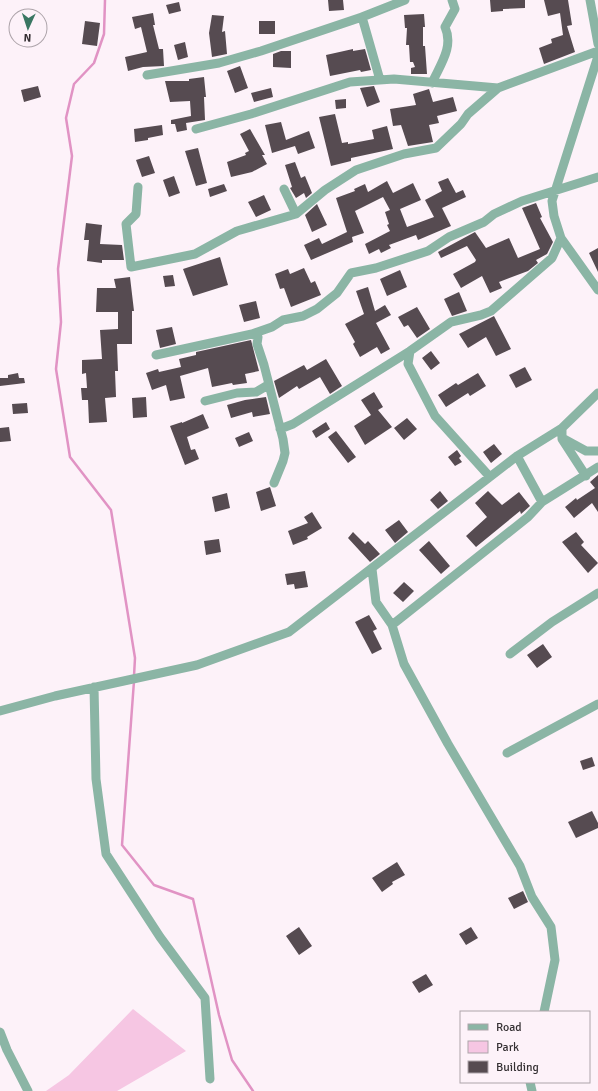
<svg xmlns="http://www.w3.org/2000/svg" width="598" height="1091" viewBox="0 0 598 1091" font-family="Signika,sans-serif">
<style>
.green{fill:#f6c6e3}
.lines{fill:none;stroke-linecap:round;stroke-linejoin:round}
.stream{stroke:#e193c4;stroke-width:2.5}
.building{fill:#564b51}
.street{stroke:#8bb5a5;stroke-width:9}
</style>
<rect width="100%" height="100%" fill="#fdf2f9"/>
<!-- green -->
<path class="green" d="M133,1009L186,1051L117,1091H46L69,1075Z"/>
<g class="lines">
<!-- stream -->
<path class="stream" d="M105,0L104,34L94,63L74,84L66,118L72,156L58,269L61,322L56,369L70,457L111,510L135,658L134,676
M134,681L122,845L154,885L193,899L219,1015L232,1060L253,1091"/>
</g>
<!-- building -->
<path class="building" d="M328,0H343L344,10L329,11Z
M490,0H525V8L503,9V11L491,12Z
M544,0H568L572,25L567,26L575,52L544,64L539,48L552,43L551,39L563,35L560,13L548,16Z
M179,2L181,11L169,14L166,5Z
M153,13L155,25H153L159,49H163L164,66L143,67L128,71L125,57L147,52L141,27L135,29L132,17Z
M424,14L425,27H423V46H425L427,74H411V68L415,67L413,62H410L409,45H406L407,28H405L404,15Z
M212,15L224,16L222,32L225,31L227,54L212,57L209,33Z
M85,21L100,23L97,46L82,44Z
M259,21H275V34H259Z
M185,42L188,57L178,60L174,45Z
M353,49V51L365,49L371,70L361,72L360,70L330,76L326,55Z
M281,51H291V68L273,67V54Z
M240,66L248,88L235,93L227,71Z
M204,77L206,97H204L205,120L186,123L187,130L177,132L175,124H171V120L191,116L190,101L170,102L165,81H189V79Z
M38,86L41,97L24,102L21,90Z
M374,86L380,102L367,107L360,88Z
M271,88L273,97L254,102L251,93Z
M429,89L433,102L453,97L457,111L437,116L439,123L429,125L433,142L408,146L401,125L393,126L390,109L416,105L413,94Z
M346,99V108L336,109L335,100Z
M335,114L342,143L348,142V144L374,139L372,130L387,126L393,149L351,158V161L331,166L319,117Z
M281,122L286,140L309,131L315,148L298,154L295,146L272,153L265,125Z
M162,125L163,135L148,138V140L135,142L134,129Z
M250,129L265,155H262L267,164L252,172L231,177L227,162L246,155L245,153L249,151L240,134Z
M198,148L207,183L196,186L185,151Z
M149,156L155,173L142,177L136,160Z
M295,162L301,178L305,176L312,193L306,198L304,193L296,198L290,188L292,187L285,165Z
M174,176L180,193L169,197L163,180Z
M448,178L456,193L463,190L466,197L442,208L451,226L418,240L416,235L389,245L391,248L381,253L379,249L369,254L365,244L390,231L387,225L389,224L385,212L390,210L383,197L355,211L364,233L352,237L353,242L311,260L304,245L319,238L322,244L347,232L336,198L355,191L354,189L365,184L368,192L387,181L393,193L413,183L421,200L400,209L407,227L434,217L425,200L442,191L438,182Z
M224,184L227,191L210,197L208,189Z
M264,195L271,210L256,217L248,202Z
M536,203L542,217L540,218L553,242L547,254L536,260L538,263L528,271L499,282L502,288L490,293L482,276L461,288L453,274L475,262L476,260L467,246L441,258L438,252L475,232L486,248L509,238L518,258L540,249L522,208Z
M317,204L327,225L312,232L305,215Z
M86,223L102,225L100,244L122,245L124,260H102V263L87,261L89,240H84Z
M598,248V272L589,253Z
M220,257L228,285L193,296L183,269Z
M304,268L311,283L315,281L321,295L291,307L284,288L280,289L275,274L288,269L290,274Z
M400,270L407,287L387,296L380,279Z
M173,275L175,286L165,287L163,276Z
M130,277L134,311H132V344H117L118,371H115L116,397L105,398L107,422L89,423L88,400H82L81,388H87L86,373L82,374V360L102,359L100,330L118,329V312H96L97,288H116L114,279Z
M368,287L375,311L385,305L391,315L376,323L390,349L381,354L377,347L360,357L353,344L355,342L345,324L364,314L356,291Z
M459,292L467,311L452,316L444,299Z
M256,301L260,318L244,322L239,305Z
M417,307L430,329L417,338L408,325L404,327L398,317Z
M494,316L511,349L496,356L486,337L468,348L459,334Z
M172,327L176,344L160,348L156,330Z
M251,340L259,371L245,374L247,383L233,385L232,383L212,387L208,368L180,376L185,398L170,401L166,385L152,390L146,373L158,369L159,372L181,367L179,359L196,355V352Z
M431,351L440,363L431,370L422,358Z
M326,359L342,386L330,394L320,377L299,389L297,386L279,398L274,381L304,365L307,370Z
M525,367L532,380L516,388L509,375Z
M18,373L19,378H24L25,383L0,386V378H8V375Z
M478,373L486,386L470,396L468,393L446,407L438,395L456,383L458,385Z
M374,392L383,407L378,410L392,427L365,445L354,426L371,415L361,400Z
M146,397L147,417L133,418L132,398Z
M266,397L270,414L253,417L252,412L231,418L227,405L245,400Z
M27,403L28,413L13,414L12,404Z
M203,414L209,428L187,437L191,450L195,449L199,459L185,465L170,426L182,422V423Z
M407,418L417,429L404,440L394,428Z
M326,422L330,429L316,438L312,431Z
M9,427L11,441L0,442V428Z
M336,431L356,457L348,463L328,437Z
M249,432L253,441L239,447L235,438Z
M494,444L502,454L491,463L483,452Z
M457,450L461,456L459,458L462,462L455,466L448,457Z
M598,475V512L592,503L574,518L565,507L576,498L577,500L595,488L590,482Z
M270,487L276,506L261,511L256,492Z
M440,491L448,501L438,509L430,500Z
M488,491L502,505L519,492L530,506L521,514L520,511L476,547L466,536L487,517L475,503Z
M227,493L230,508L215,512L212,497Z
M312,512L322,528L307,537L308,539L293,545L288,531L308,523L304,517Z
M399,520L408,532L395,543L385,530Z
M353,532L365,544L368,541L380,554L370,562L348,538Z
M576,532L584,542L581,545L598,563L588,573L562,542Z
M219,539L221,552L206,555L204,541Z
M429,541L450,566L441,574L419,550Z
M305,571L308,587L295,589L294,584L287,585L285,574Z
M404,582L414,591L403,602L393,593Z
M369,615L377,629L373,631L382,649L372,654L355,622Z
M543,644L552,657L537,668L527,655Z
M592,757L595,766L583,770L580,761Z
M592,811L598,823V828L576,838L568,822Z
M397,862L405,875L392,882L393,884L382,892L372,878Z
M523,891L528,902L514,909L508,898Z
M299,927L312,946L299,955L286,936Z
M471,927L478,938L466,945L459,934Z
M426,974L433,985L419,993L412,982Z"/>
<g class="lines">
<!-- street -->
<path class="street" d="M590,0L598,44
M362,17L405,0
M598,56L552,201L554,216L561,238L598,290
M147,75L219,63L261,51L362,17L380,80
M432,83C440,65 454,47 445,27L455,9L452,0
M196,129L251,114L350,82L394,79L498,88L598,51
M138,187L136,214L126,224L131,267L195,254L237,231L296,214L325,190L356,170L404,154L436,148L461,124L468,114L498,88
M284,189L296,214
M156,355L252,334
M205,401L237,393L256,392L268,385
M562,428V439L586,476
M280,429L293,424L410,351
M564,439L586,451H598
M517,456L542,502
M490,477L435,416L408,364L410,351L451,322L481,315L491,311L552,258L561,238
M274,483L283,461L285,453L283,439L264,365L257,344L258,337L252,334L272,327L283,320L303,316L317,309L337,293L351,273L376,268L428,251L449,237L484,222L494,214L522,201L598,177
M372,569L376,602L392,625L404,664L448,744L520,866L532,897L551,927L555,960L544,1012
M392,625L528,517L542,502L598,467
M510,654L552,622L598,593
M94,687L96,779L106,854L160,937L205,998L210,1079
M0,711L55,696L197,665L289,632L517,456L562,428L598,393
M507,753L598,704
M0,1032L7,1050L28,1091
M530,1082L532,1091"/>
</g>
<!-- legend -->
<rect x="460" y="1011" width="130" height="72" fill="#fdf2f9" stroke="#ada4aa"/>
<rect x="468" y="1024" width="20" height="6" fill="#8bb5a5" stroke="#ada4aa"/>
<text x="496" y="1031" font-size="12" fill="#353033">Road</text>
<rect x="468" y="1041" width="20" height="12" fill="#f6c6e3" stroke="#ada4aa"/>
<text x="496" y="1051" font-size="12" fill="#353033">Park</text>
<rect x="468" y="1061" width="20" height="12" fill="#564b51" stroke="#ada4aa"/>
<text x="496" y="1071" font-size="12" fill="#353033">Building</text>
<!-- north arrow -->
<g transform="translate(28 28) rotate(183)"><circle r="19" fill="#fdf2f9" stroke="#ada4aa"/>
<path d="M0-3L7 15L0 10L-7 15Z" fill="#3a7763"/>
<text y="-6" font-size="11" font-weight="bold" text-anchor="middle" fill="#353033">N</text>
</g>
</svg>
